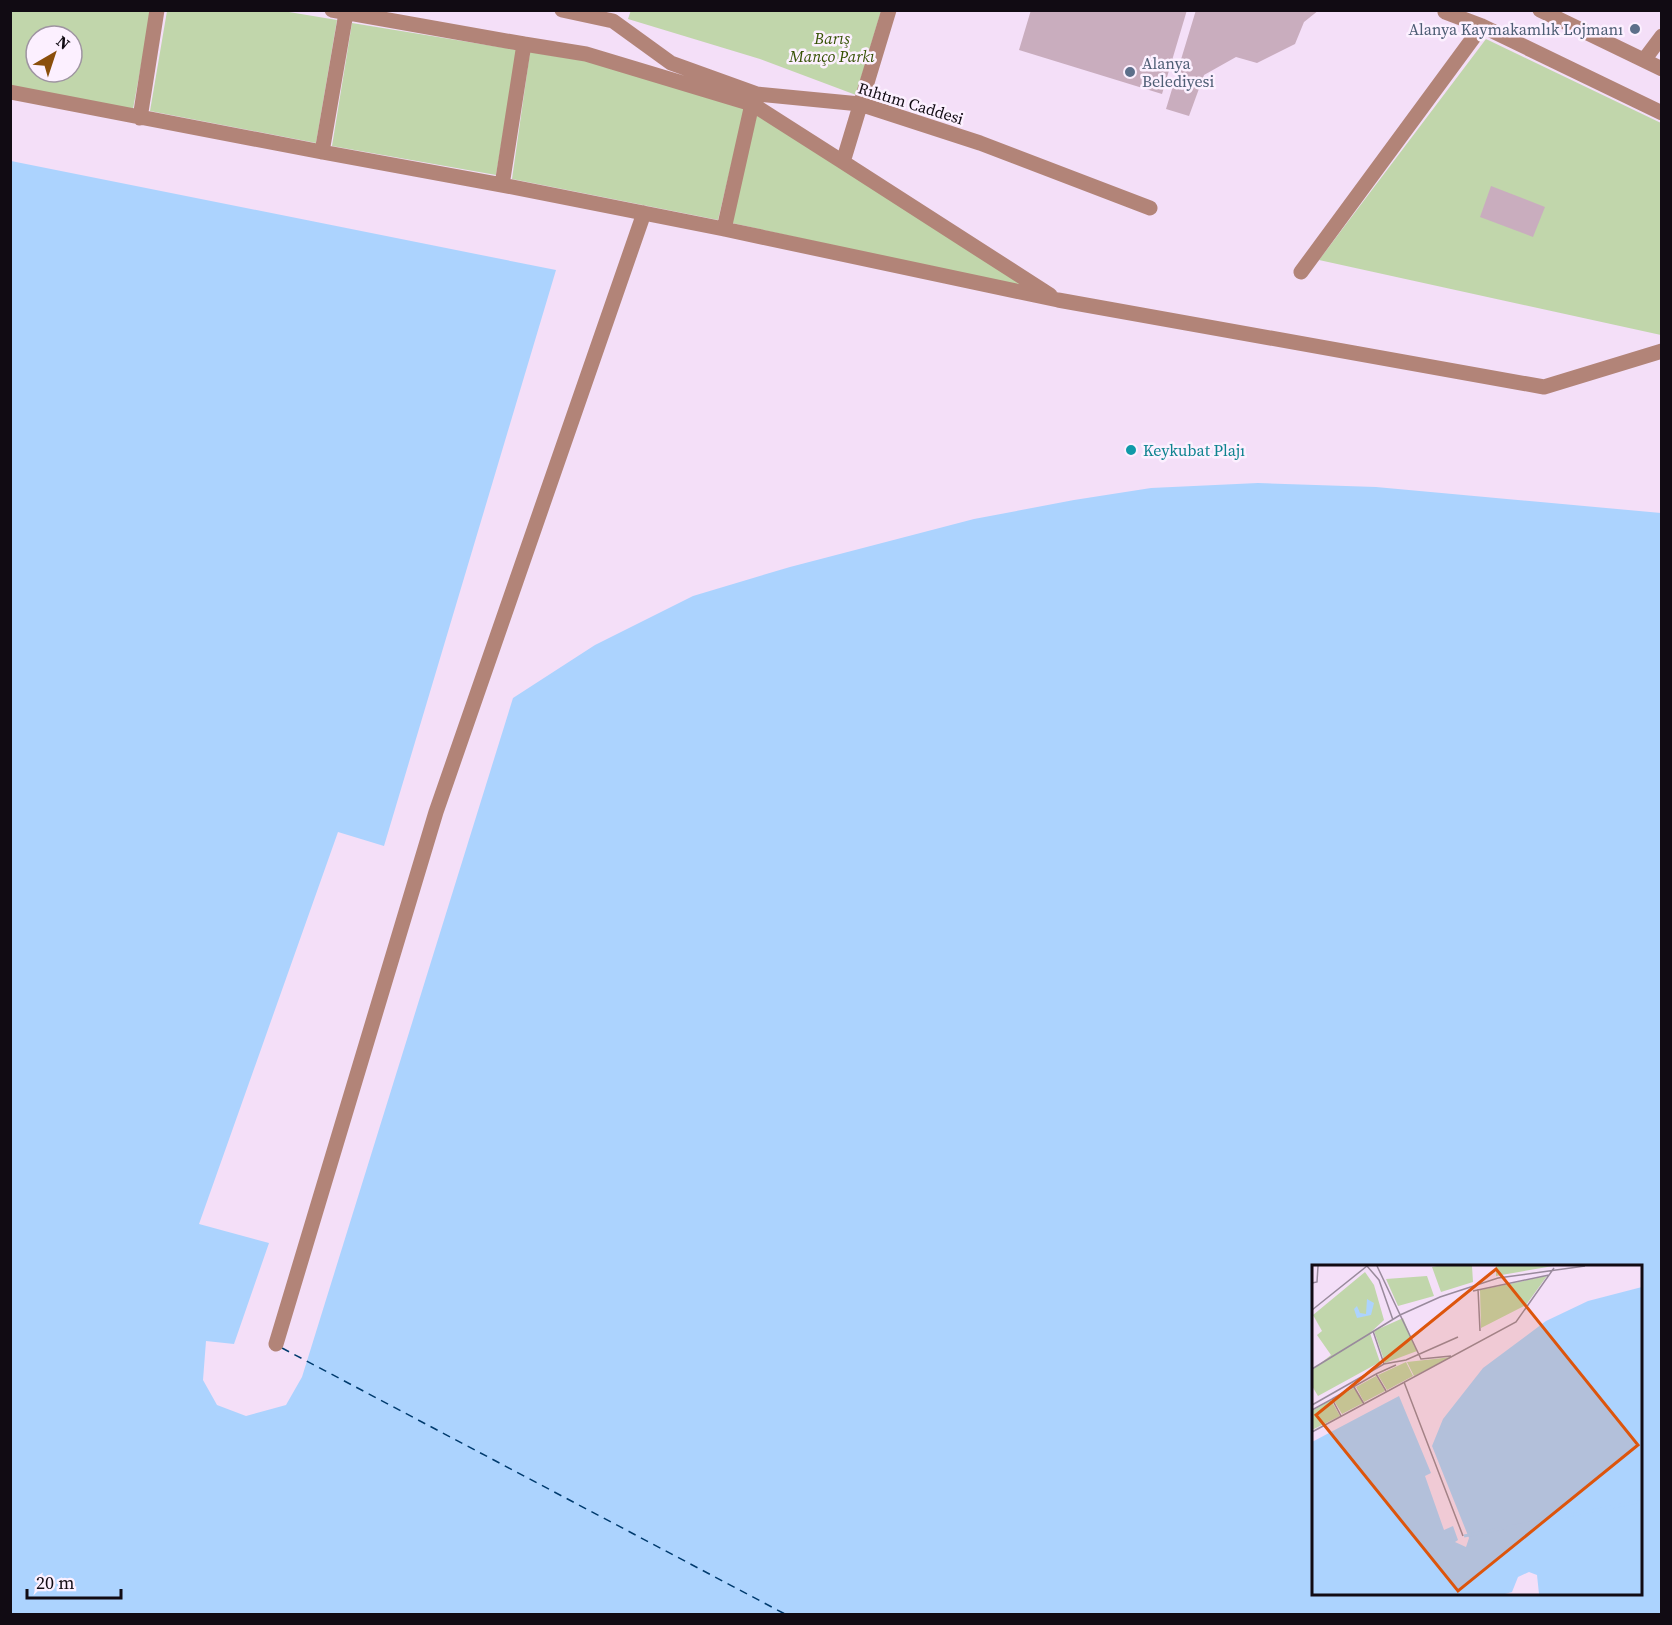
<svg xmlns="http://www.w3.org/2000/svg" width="1672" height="1625" viewBox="0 0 1672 1625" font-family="'Source Serif 4',serif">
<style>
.green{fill:#c1d6ab;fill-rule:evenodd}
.water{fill:#acd3fe;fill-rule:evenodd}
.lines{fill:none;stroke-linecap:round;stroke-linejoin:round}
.ferry{stroke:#003b6e;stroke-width:1.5;stroke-dasharray:8 6;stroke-linecap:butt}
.building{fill:#c9adbe}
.minor{stroke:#b28478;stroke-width:15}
.service-dot{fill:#5c6f8a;stroke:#fcf0ff;stroke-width:2}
.culture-dot{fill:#0f9aa8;stroke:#fcf0ff;stroke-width:2}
.labels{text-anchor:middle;stroke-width:5;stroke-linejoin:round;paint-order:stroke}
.service-label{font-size:16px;fill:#4e5e75;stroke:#fcf0ff;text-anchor:end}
.park-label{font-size:16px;font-style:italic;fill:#355103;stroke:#fcf0ff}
.street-label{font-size:16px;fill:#110b13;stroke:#fcf0ff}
.culture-label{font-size:16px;fill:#0d838f;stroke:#fcf0ff;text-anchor:start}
.inset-river{fill:none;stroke:#acd3fe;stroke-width:3}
.inset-road{fill:none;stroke:#998a9c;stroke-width:1.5}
.view{fill:#dd550c;fill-opacity:0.15;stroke:#dd550c;stroke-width:3}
.inset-edge{fill:none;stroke:#110b13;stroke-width:3}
</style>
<rect width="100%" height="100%" fill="#f4dff8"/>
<!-- green -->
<path class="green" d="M631,10L881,11L856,95L760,59L628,19Z
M10,11H151L133,109L11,86ZM36,36H72V72H36Z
M167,11H283L337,20L316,143L150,111Z
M352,23L517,50L496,175L332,146Z
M1486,39L1661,123V335L1319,260Z
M530,52L586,61L745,107L718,220L512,179Z
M757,113L1030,289L732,223Z"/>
<!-- water -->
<path class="water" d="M11,161L556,270L384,846L338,832L199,1224L269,1243L234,1344L206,1341L203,1380L217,1405L246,1416L286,1405L302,1377L513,698L595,645L693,596L790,567L974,519L1074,500L1151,488L1258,483L1376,487L1661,513V1614H11ZM1314,1266H1640V1594H1314Z"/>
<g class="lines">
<!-- ferry -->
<path class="ferry" d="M282,1348L785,1614"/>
</g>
<!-- building -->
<path class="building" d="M1031,10H1187L1162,94L1019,50Z
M1196,10H1319L1304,22L1295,44L1257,63L1236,57L1204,75L1189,116L1166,109Z
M1491,186L1545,207L1533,237L1480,217Z"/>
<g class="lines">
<!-- minor -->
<path class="minor" d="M332,10L524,44L502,185
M562,10L613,21L671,63L757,94L860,104L980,143L1150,208
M889,10L843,162L1050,295
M1540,10L1662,69
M1445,12L1482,26L1662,113
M524,44L586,54L752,104L843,162
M1644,60L1662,36
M10,92L322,152L502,185L724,229L1058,300L1544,387L1662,351
M140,118L157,10
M322,152L346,13
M724,229L752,104
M1301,272L1482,26
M276,1344L436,812L644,213"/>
</g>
<!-- markers -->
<g class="service-dot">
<circle cx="1635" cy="29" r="6"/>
<circle cx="1130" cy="72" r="6"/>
</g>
<circle class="culture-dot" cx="1131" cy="450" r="6"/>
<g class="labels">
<!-- service labels -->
<g class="service-label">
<text x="1623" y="35">Alanya Kaymakamlık Lojmanı</text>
<text x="1142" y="69" text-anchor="start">Alanya<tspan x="1142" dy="18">Belediyesi</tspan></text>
</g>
<!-- park labels -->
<g class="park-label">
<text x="832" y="44">Barış<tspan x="832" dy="18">Manço Parkı</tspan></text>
</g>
<!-- street labels -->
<g class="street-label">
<text transform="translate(911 103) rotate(17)" y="6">Rıhtım Caddesi</text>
</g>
<!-- culture labels -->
<g class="culture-label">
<text x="1143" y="456">Keykubat Plajı</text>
</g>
</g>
<!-- overview -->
<g transform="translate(1312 1265)">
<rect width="330" height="330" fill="#f4dff8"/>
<path d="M125,1H160L161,17L129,27L120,2ZM184,1H241L184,11ZM53,7L62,20L72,55L58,68L68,97L6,131L0,121V105L19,90L5,70L10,66L1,50ZM115,11L122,31L86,41L74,14ZM235,11L214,40L169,63L168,25ZM91,53L105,86L73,98L62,66ZM140,92L102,111L95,97ZM94,97L101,111L75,125L66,110ZM64,111L73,126L52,137L44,122ZM42,123L51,138L30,149L21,134ZM19,135L28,151L0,165V146Z" fill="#c1d6ab"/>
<path d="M330,22V329H227L225,310L217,307L206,312L200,327L193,329H0V177L87,131L119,208L113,211L132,265L141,261L146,275L143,277L154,282L157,273L120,181L131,154L171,103L234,56L276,36ZM55,34L62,38L59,50L45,53L42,44L45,41L48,48L54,49Z" fill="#acd3fe"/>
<path class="inset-river" d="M152,271L330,236"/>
<path class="inset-road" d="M55,1L67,15L81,55M65,1L109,94L139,91M0,18L5,17L6,1M166,24L168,66M161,26L237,10M0,45L55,1M61,66L72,99M0,104L88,50L128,32L186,13L273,1M64,109L84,100M92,117L151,271M42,122L52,139M20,134L64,109L74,126M0,140L72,99L94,95L146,72M0,145L20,134L29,151M0,167L204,57L242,3"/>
<path class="view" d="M184,4L326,180L146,326L4,150Z"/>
<rect width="330" height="330" class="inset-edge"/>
</g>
<!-- border -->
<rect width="1672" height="1625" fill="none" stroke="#110b13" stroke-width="24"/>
<!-- north arrow -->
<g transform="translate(54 54) rotate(39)"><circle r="28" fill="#fcf0ff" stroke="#9e94a1" stroke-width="1.5"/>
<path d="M0-4.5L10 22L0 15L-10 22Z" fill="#8a4f0b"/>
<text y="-9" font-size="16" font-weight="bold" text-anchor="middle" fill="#110b13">N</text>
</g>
<!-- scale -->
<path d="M27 1589v9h94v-9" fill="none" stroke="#110b13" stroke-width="3"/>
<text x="36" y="1589" font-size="18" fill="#110b13" stroke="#fcf0ff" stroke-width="4.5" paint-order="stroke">20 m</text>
</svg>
